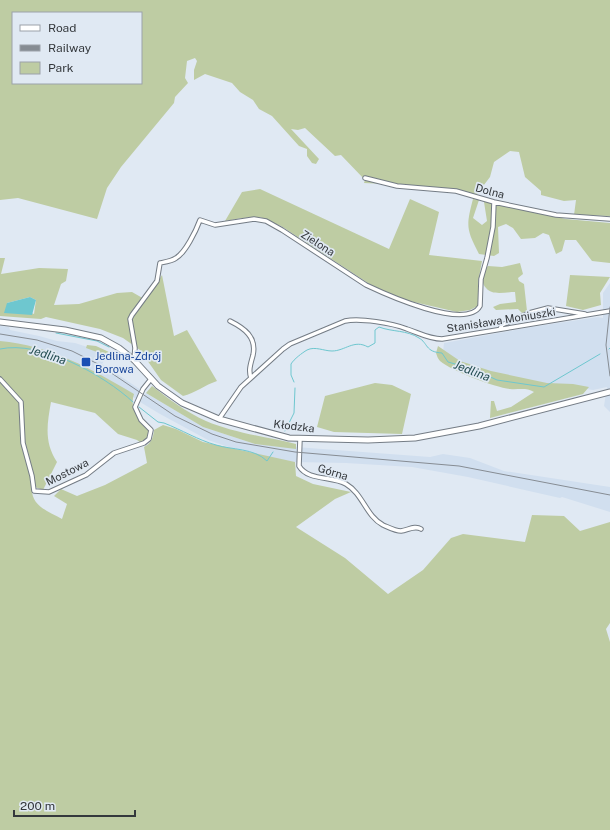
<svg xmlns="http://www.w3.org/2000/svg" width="610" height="830" viewBox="0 0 610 830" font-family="'Public Sans',sans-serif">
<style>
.built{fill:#d1dfef}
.green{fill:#becca3;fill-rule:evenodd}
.water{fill:#6ec7cf}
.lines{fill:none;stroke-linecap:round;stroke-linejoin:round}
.stream{stroke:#6ec7cf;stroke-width:1}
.street-casing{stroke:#747c85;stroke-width:5.5}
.secondary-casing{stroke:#747c85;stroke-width:7}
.street{stroke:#fff;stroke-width:3.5}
.secondary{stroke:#fff;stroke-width:5}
.rail{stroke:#868c93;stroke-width:1}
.transit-dot{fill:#1a4fb4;stroke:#e0e9f3;stroke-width:1.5}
.labels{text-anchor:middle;stroke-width:3.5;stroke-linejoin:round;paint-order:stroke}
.street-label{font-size:11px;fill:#34383c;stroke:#e0e9f3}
.transit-label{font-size:11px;fill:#164399;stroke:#e0e9f3;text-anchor:start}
.water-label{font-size:12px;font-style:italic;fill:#234c50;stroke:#e0e9f3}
</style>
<rect width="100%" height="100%" fill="#e0e9f3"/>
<!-- built -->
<path class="built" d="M610,283V412L604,406L607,387L593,390L504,377L447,357L443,352L444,343L532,327L598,317L603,318V293Z
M0,326L9,327L10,330L39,336L57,341L75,343L109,354L102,364L141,390L136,399L123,391L0,349Z
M146,393L203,427L255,444L430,457L443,454L470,458L504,471L610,487V512L562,497L560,498L468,477L412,467L346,463L294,462L249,454L208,440L160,414L140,402Z"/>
<!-- green -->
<path class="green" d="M0,0H610V216L574,215L576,200L564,201L541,195V191L525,177L519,152L510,151L494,162L490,177L477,194L408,185L364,183L365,180L341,155L335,156L305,128L298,130L291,129L319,159L316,164L312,163L307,156V149L299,146L272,116L259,109L253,100L240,92L232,83L205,74L194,80V70L197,61L195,58L187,61L185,78L188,83L175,97L174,103L121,167L107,188L97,219L18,198L0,200ZM13,13H141V83H13Z
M260,189L389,249L410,199L439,212L429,255L482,261L478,283V306L470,310L457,312L401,299L371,285L281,226L260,217L242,218L225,221L242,192Z
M473,199L479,200L473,218L482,225L487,221L484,202H490L566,219L610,223V263L592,261L576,240H565L562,251L556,254L549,235L543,233L535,238L521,239L513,228L506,224L498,227L499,253L494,256L479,254C466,229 466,226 473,199Z
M0,258H5L1,274L39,268L68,269L66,281L61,284L54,305L79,304L117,293L132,292L146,300L162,275L174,336L187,330L217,381C205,385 195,393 183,396L161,380L140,350L123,338L100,329L46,317L41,319L0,316ZM30,297L36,300L34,314L7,303Z
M520,263L523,274L518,278L519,281L524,284L527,311L522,313L518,309L496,310L493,307L500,304L516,302L515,292C508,292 498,294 492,292C480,287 480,274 488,266L502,267Z
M570,275L610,277L600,293L601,305L583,310L566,306Z
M0,341C49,345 92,369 134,394C129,409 139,421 149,430V439L141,443L137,440L118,434L95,413L51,402C47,425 44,442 57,462L43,490L32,486C30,506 48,511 62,519L67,504L54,496L61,489L77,496L105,485L147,463L144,447C151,443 153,439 154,430L163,425L176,429L203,442L295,462L296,476L313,484L351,492L335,499L296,527L345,558L388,594L423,570L451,538L463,534L525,542L532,515L564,516L580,531L610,522V623L606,629L610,642V830H0Z
M87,345L96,346L109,352L105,355L86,348Z
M438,346L460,361L491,371L547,383L573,384L589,387L583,394L490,418L491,401H494L497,411L511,407L534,392C526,387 518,390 510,389C494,387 452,371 440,361C438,359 437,356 436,353Z
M375,383L392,385L411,394L402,434L334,432L317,427L325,396Z
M152,386C169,399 186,412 206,421C234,433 267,437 296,444V449L255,444L203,427L146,393Z"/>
<!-- water -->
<path class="water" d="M30,297L36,300L32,315L4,313L7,303Z"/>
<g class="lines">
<!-- stream -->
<path class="stream" d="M56,333L97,341L109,347
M0,349C41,340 104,375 133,402
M609,349L610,348
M294,382L291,375V364C294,359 302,353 307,350C315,346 324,351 332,351C345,351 354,339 368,347L375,343V330L379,327C392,332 407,330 419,338C428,343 425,352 442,353L448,362L473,369L497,380L544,387L600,354
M139,407L158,422L164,423C182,430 198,440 216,445C232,450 254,448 267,461L273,452
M285,431L294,413L295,388"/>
<defs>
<path id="street" d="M365,178L397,186L456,191L494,202L556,215L610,219
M230,321C244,328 257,337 253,355C251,363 248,370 251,378
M500,329L502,325L529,313L548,308L585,314
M134,360L135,348L130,319L132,315L157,281L160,263C165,262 172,261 176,258C185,253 196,231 200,220L215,225L254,219L266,221L282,230L366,285C385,294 466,331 480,306L481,279L487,258L493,227L494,202
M0,379L21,402L23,443L32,476L34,491L49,492L86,475L114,453L144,443L149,439L151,430L141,420L135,407L143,389L151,379
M219,419L241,387L283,349L290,344L345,321C360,318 392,323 407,329C419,333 429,339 442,339L610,311
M300,439L299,466C308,481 332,476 346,484C363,494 366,516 383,525C388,527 395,531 401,531C408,530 415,525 421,529"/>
<path id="secondary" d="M0,322L65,330L101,338L119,348L134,360L158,386L182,403L219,419L289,438L368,440L415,438L479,426L610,392"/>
</defs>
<!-- street casing -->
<use href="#street" class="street-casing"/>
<!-- secondary casing -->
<use href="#secondary" class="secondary-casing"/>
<!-- street -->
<use href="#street" class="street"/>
<!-- secondary -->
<use href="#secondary" class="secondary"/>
<!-- rail -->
<path class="rail" d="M610,307L606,345L610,376
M0,334L37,340L72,351L98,364L175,416L212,434L236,442L295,452L459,466L610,495"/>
</g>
<!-- markers -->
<rect class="transit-dot" x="81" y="357" width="10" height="10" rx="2"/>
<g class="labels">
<!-- street labels -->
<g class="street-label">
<text transform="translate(490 191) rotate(15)" y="4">Dolna</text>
<text transform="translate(318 243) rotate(33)" y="4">Zielona</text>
<text transform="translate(501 320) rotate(-9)" y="4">Stanisława Moniuszki</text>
<text transform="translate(294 426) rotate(7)" y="4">Kłodzka</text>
<text transform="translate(67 472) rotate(-27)" y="4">Mostowa</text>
<text transform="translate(333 472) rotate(17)" y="4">Górna</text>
</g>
<!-- transit labels -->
<g class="transit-label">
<text x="95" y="360">Jedlina-Zdrój<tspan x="95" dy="13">Borowa</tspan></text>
</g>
<!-- water labels -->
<g class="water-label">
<text transform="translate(48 355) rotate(18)" y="4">Jedlina</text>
<text transform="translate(472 371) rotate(21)" y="4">Jedlina</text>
</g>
</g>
<!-- legend -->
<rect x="12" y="12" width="130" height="72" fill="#e0e9f3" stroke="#9ba2aa"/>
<rect x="20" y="25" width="20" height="6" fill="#ffffff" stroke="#9ba2aa"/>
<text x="48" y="32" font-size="12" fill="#34383c">Road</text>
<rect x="20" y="45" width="20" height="6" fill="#868c93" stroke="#9ba2aa"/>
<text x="48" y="52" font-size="12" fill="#34383c">Railway</text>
<rect x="20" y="62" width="20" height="12" fill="#becca3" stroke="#9ba2aa"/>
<text x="48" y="72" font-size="12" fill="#34383c">Park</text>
<!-- scale -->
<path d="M14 810v6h121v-6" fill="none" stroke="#34383c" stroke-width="2"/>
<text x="20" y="810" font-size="12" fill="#34383c" stroke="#e0e9f3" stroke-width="3" paint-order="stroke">200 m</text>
</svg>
